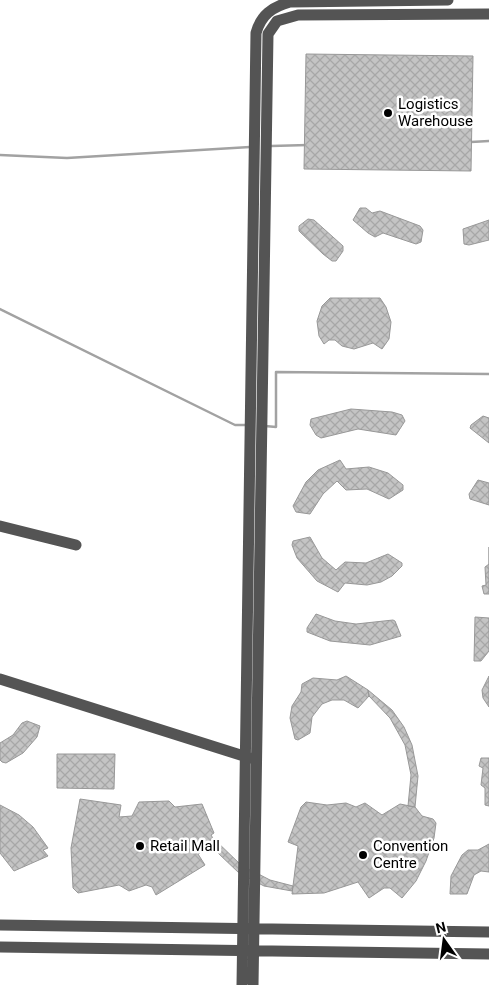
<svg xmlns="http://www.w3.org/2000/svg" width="489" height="985" viewBox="0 0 489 985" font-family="Roboto,sans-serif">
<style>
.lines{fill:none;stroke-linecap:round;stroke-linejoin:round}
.stream{stroke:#a2a2a2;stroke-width:2.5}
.building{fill:url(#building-cross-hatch);stroke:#989898}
.minor{stroke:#545454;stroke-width:11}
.poi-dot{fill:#000;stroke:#fff;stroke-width:2}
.labels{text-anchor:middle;stroke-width:5;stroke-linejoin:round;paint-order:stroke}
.poi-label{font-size:15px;fill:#000;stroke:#fff;text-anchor:start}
</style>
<defs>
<pattern id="building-cross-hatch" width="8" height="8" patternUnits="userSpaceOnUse" patternTransform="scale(1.25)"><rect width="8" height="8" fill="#c4c4c4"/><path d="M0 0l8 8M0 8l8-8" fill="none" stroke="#a7a7a7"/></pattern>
</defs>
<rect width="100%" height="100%" fill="#fff"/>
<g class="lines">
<!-- stream -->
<path class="stream" d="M471,142L489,141
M271,146L308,145
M0,155L67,158L250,147
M0,309L235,425H247
M265,426L276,427V372L489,374"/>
</g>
<!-- building -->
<path class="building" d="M306,54L473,56L471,171L304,169Z
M360,208H366L372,213L380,211L420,226L423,230L421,242L416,244L383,233L375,237L368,233L353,220Z
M308,219L314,220L343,246V251L336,261H332L323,254L299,231V226Z
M489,220V240L469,245L464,244L463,229Z
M330,298H380L386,307L391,322L389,339L382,349L373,343L354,349L342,346L335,340H329L324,344L319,336L317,321L322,306Z
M351,409L392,412L402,415L405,421L396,435L358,429L321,438L316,435L310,425L311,419Z
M483,416L489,418V443L470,428L471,425Z
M340,460L346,469L369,467L388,473L403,485V490L389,499L367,489L346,490L337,481L323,494L310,514L296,512L293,506L306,482L318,470Z
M478,480L489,483V505L470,499L469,494Z
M310,537L322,558L336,570L345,562L366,563L388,554L402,563V566L392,576L381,582L367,585L345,583L338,592L317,581L297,558L292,545L293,541Z
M489,547V594H484L482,586L486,585L485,567L489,564Z
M316,614L335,621L356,624L393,620L395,621L401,636L370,645L330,641L307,632V628Z
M475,617L489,618V651L481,661H474Z
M346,676L368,690L369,696L358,708L344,700H332L322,704L312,717L310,733L298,740L295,739L290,718L292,706L301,692L302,684L313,678L337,680Z
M489,676V707L483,698L482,690Z
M368,690L392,710L404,727L412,745L418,776L415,807L408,806L411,775L405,745L390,718L369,696Z
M27,721L40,726L37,737L23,753L6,763L2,762L0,760V743L13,735L22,723Z
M57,754H115L114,789L57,788Z
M481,758H489V806L485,805V788L481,785L483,768L479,766Z
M80,799L121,805L119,817L132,816L139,802L169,801L175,807L202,804L214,833L211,835L214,840L212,845L198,854L205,865L156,895L152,887L146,885L129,891L119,885L78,893L73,888L71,848Z
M306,802L327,805L346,803L356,807L365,803L382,815L400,804L415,807L422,816L433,819L436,823L434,838L426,861L416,881L402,898L390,888H384L369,898L358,882L324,893L292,894L298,846L288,842L301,807Z
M0,805L19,815L33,827L48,848L43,850L48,856L14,871L0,853Z
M213,838L241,865L270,880L293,886L292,891L264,886L239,873L218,853L212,845Z
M489,844V872L481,871L474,875L467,894H450L451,876L462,855L468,850H478Z"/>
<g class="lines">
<!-- minor -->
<path class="minor" d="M0,526L76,545
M0,679L250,758
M0,925L489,932
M0,947L489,954
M242,985L256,33C261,15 272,7 290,2L448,0
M253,985L268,34L277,21L298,15L489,14"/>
</g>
<!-- markers -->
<g class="poi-dot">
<circle cx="388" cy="113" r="5"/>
<circle cx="140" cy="846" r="5"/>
<circle cx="363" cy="855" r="5"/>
</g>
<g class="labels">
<!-- poi labels -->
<g class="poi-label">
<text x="398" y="109">Logistics<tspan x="398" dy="17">Warehouse</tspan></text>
<text x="150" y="851">Retail Mall</text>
<text x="373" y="851">Convention<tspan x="373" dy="17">Centre</tspan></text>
</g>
</g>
<!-- north arrow -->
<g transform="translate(444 940) rotate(346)" stroke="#ffffff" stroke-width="4" paint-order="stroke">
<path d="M0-4L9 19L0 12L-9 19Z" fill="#000000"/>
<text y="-8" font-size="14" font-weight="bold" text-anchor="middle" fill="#000000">N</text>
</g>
</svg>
